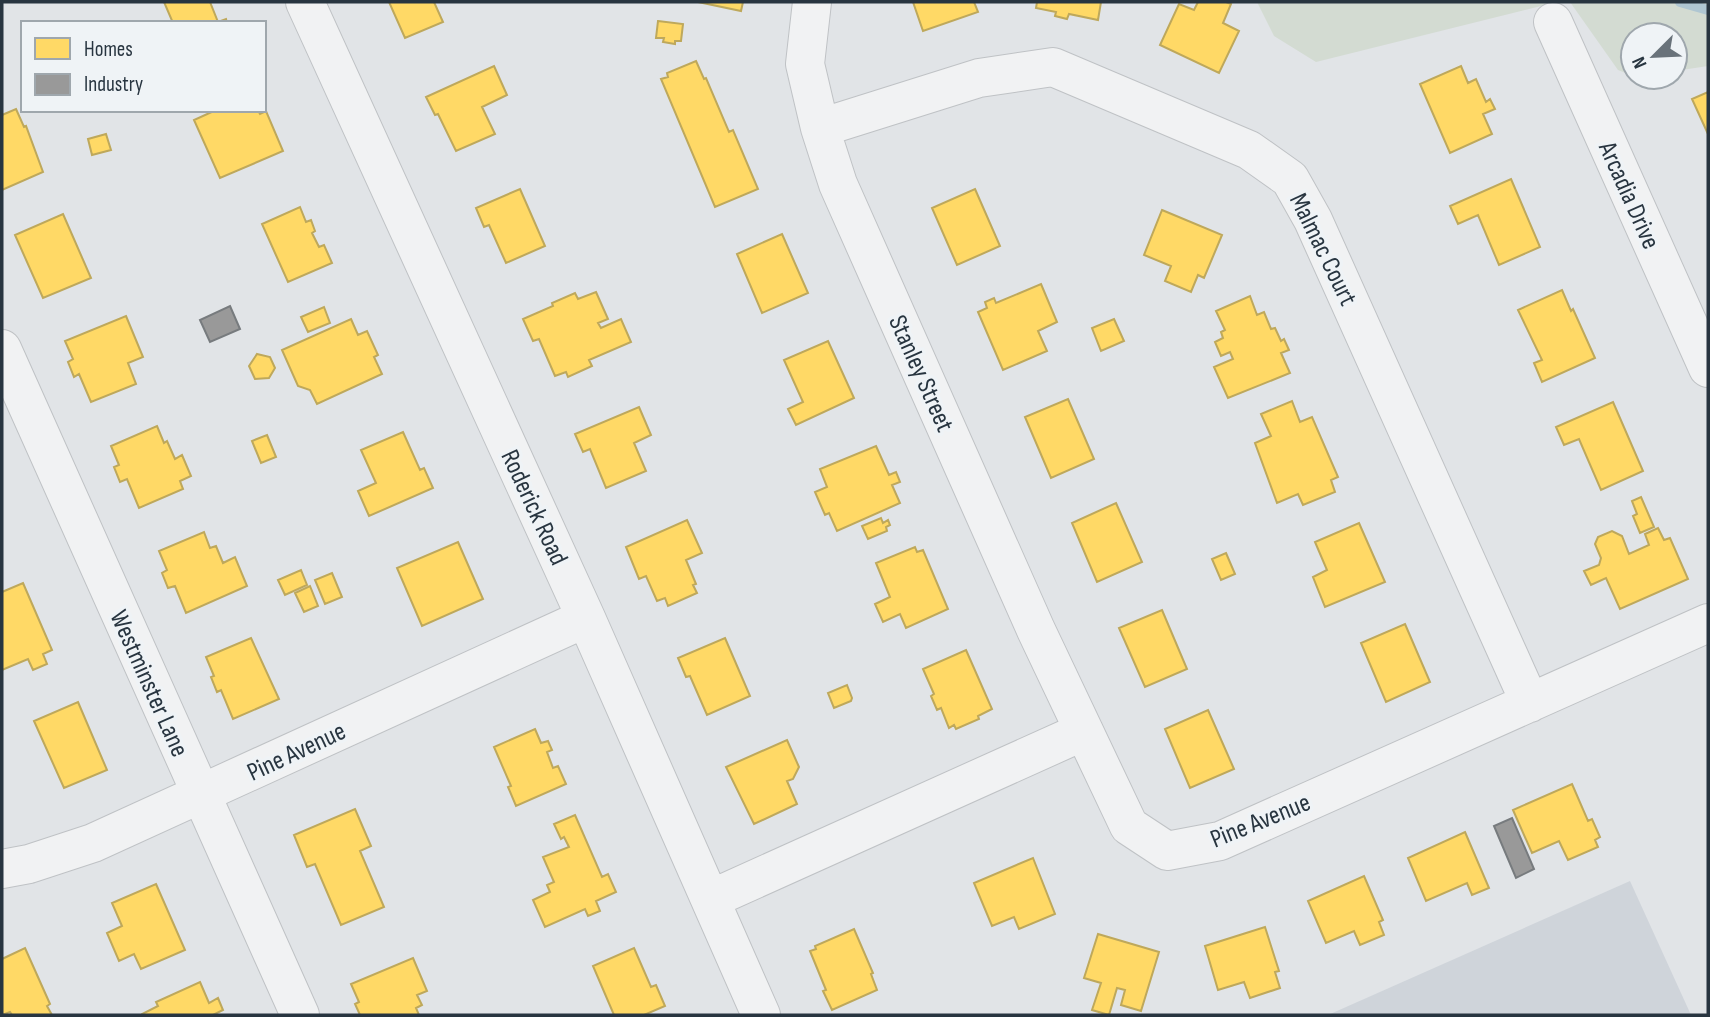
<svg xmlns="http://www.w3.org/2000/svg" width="1710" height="1017" viewBox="0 0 1710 1017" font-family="'Sofia Sans Condensed',sans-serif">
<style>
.built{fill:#cfd4da}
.green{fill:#d3dbd2}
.homes{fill:#ffd966;stroke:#bea85b;stroke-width:2}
.industry{fill:#999;stroke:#777b7e;stroke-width:2}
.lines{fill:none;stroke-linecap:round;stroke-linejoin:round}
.stream{stroke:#afc6d2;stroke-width:10}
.minor-casing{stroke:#bfc2c5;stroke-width:40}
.minor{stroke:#f1f2f3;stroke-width:38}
.labels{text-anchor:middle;stroke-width:7;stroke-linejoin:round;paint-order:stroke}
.street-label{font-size:26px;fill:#283540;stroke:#eff3f6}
</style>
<rect width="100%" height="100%" fill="#e1e4e7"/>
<!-- built -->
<path class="built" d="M1630,881L1691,1015H1328Z"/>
<!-- green -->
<path class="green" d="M1257,2H1557L1316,62L1274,36Z
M1570,2H1708V66L1675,71V35H1633V76L1618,70Z"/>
<!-- homes -->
<path class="homes" d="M164,2H210L218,22L226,19L227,23H173Z
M389,2H434L443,22L405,38Z
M698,2H743L741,11Z
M913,2H974L978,12L923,31Z
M1037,2H1101L1098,20L1069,14L1067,19L1055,16L1056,12L1036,8Z
M1198,2H1226L1231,4L1223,23L1239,31L1219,73L1160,45L1179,4L1194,10Z
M658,21L683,24L681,41H675V44L663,42L664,38H656Z
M696,61L704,79L706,78L729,132L733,130L758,189L715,207L661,79L668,77L667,73Z
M494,66L507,95L482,107L495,134L456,151L438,114L435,115L426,97Z
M1461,66L1468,83L1476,79L1486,102L1490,99L1495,109L1483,114L1492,134L1450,153L1420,84Z
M1708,92V134L1692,99Z
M16,109L24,127L26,126L43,172L2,190V115Z
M216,110H258L260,114L266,111L283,151L220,178L194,120Z
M106,134L111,150L92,155L88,139Z
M1511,179L1540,247L1499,265L1478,215L1458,224L1450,206Z
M520,189L545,246L506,263L489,225L484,227L476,208Z
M975,189L1000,246L957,265L932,208Z
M300,207L306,222L311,220L315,231L312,233L319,247L324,245L332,263L288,282L262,224Z
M1162,210L1222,235L1204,278L1198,275L1191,292L1165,281L1171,266L1144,255Z
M63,214L91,278L43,298L15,235Z
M782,234L808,293L762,313L737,254Z
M1041,284L1057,322L1038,331L1047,351L1003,370L978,312L987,308L985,302L994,298L996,303Z
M1562,290L1571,311L1573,309L1595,358L1542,382L1534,363L1542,360L1518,310Z
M596,292L608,319L598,323L601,328L621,319L631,342L589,360L592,366L568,377L566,372L555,376L539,339L533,341L523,319L553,306L552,303L575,293L578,299Z
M1250,296L1257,315L1264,312L1271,329L1275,328L1281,341L1284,339L1289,350L1281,353L1290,373L1228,398L1214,367L1233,359L1230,352L1221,356L1215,342L1223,338L1221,332L1225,330L1216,311Z
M324,307L330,323L308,332L301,317Z
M126,316L143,357L128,363L136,384L91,402L79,374L74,377L68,362L73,359L65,341Z
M351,319L358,335L367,331L378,355L374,357L382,374L317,404L310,390L298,386L282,350Z
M1114,319L1124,341L1101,351L1092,328Z
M828,341L854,398L796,425L788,409L803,402L784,360Z
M257,354L270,357L275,368L269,378L255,379L249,366Z
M1068,399L1094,459L1051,478L1025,417Z
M1292,401L1300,422L1312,417L1338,477L1331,480L1335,492L1303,505L1298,494L1277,503L1255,443L1271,436L1261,414Z
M1613,402L1643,471L1601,490L1579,439L1564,445L1556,427Z
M639,407L651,435L634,443L646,471L606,488L590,449L583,452L575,434Z
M157,426L164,443L167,441L175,459L182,455L191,476L180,481L183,489L139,508L127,479L120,482L114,467L119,465L111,446Z
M403,432L420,470L424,468L433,488L369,516L358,491L376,483L361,450Z
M267,435L276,457L261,463L252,441Z
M876,446L889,475L896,472L900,482L892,485L900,503L837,531L829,513L825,515L815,492L827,487L820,469Z
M1641,497L1654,527L1640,533L1633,516L1637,514L1632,501Z
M1116,503L1142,562L1097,582L1072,523Z
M881,518L883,523L888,520L890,525L886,527L887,531L868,539L862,526Z
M687,520L702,553L686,560L696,584L693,585L697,593L668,606L665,598L657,601L646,576L639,579L626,547Z
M1359,523L1385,582L1325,607L1313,577L1327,570L1315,542Z
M1658,528L1664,540L1670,538L1688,579L1620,609L1606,578L1591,585L1584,571L1599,565L1601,558L1595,544L1598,537L1612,531L1622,536L1629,554L1649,545L1645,534Z
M204,532L210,548L216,546L223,563L235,557L247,586L186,613L175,586L168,588L162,573L167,570L159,551Z
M458,542L483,599L422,626L397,568Z
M915,547L917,552L923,550L948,609L906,628L900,614L883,622L875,604L890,597L876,563Z
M1226,553L1235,574L1221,580L1212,559Z
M301,570L307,585L285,595L278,580Z
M332,573L342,597L325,604L315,580Z
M23,583L52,650L43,654L47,664L33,670L28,659L2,670V592Z
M310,586L318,606L304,612L295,593Z
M1162,610L1187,669L1145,687L1119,628Z
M1405,624L1430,682L1386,702L1361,643Z
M251,638L279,699L233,719L221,690L217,692L211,677L214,676L206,657Z
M725,638L750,696L707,715L690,676L686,677L678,658Z
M966,650L992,709L978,716L979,719L956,729L954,725L949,728L941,708L937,710L931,696L934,694L923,669Z
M847,685L852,698L851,701L834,708L828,693Z
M78,702L107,770L64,788L34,721Z
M1208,710L1234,769L1190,788L1165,729Z
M535,729L541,743L548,741L552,750L547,752L553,768L558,766L566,784L516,806L508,787L511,786L494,747Z
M787,740L799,767L793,779L787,781L797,804L754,824L726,767Z
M1572,784L1588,821L1592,819L1600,837L1595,840L1598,847L1568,860L1559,841L1532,853L1513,810Z
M355,809L371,846L360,851L384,907L341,925L315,864L307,867L294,835Z
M575,815L602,877L608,874L616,892L596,901L600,911L588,916L585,909L545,927L533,900L550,892L547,885L554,882L543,857L569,847L564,837L561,839L554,824Z
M1465,832L1489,888L1472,895L1467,883L1426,901L1408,858Z
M1033,858L1055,914L1019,929L1014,917L992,926L974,883Z
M1364,876L1383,920L1379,922L1384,935L1360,945L1354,931L1326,943L1308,901Z
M156,884L185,950L141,969L134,954L119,961L107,933L122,926L112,903Z
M1265,927L1279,971L1275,972L1280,988L1250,998L1244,982L1218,990L1205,946Z
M854,929L873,973L871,974L877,990L832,1010L823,991L826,990L810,951L816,949L815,946Z
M1098,934L1159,952L1141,1011L1121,1005L1125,990L1117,988L1109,1015L1092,1010L1101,983L1084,978Z
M25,948L50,1004L47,1006L52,1015H12L10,1012L2,1015V959Z
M634,948L651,987L656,985L665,1006L644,1015H614L593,966Z
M413,958L427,991L417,995L422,1005L416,1008L419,1015H360L355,1004L359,1002L351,984Z
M200,982L209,1003L218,998L223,1010L213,1015H142V1014L158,1006L156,1002Z"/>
<!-- industry -->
<path class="industry" d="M230,306L240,329L210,342L200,320Z
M1512,818L1534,869L1516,878L1494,826Z"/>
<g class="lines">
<!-- stream -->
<path class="stream" d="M1680,2L1708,10"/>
<defs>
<path id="minor" d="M305,2L586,618L761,1015
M812,2L805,64L820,128L838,184L1036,630L1129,826L1167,851L1220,841L1708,623
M1553,22L1708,368
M820,128L979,78L1053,67L1249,150L1290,179L1313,220L1530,703
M2,349L300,1015
M2,869L29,864L93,843L586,618
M711,899L1084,731"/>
</defs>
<!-- minor casing -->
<use href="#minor" class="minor-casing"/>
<!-- minor -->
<use href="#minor" class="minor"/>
</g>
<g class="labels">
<!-- street labels -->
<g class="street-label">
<text transform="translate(1630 195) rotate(66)" y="9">Arcadia Drive</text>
<text transform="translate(1324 249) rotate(64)" y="9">Malmac Court</text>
<text transform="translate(922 373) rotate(66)" y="9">Stanley Street</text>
<text transform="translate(535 507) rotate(65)" y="9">Roderick Road</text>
<text transform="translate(150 683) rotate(66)" y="9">Westminster Lane</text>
<text transform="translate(296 751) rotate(-25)" y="9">Pine Avenue</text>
<text transform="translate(1260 820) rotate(-22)" y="9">Pine Avenue</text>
</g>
</g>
<!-- border -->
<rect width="1710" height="1017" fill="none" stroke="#283540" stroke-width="7"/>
<!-- legend -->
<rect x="21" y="21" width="245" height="91" fill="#eff3f6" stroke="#9fa7ad" stroke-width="2"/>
<rect x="35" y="38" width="35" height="21" fill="#ffd966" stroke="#9fa7ad" stroke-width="2"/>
<text x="84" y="56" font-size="21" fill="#283540">Homes</text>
<rect x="35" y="74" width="35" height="21" fill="#999999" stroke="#9fa7ad" stroke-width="2"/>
<text x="84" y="91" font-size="21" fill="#283540">Industry</text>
<!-- north arrow -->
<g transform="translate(1654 56) rotate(246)"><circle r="33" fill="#eff3f6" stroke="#9fa7ad" stroke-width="2"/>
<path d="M0-5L12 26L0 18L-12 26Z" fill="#69727a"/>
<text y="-10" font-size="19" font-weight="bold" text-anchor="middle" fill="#283540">N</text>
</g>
</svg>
